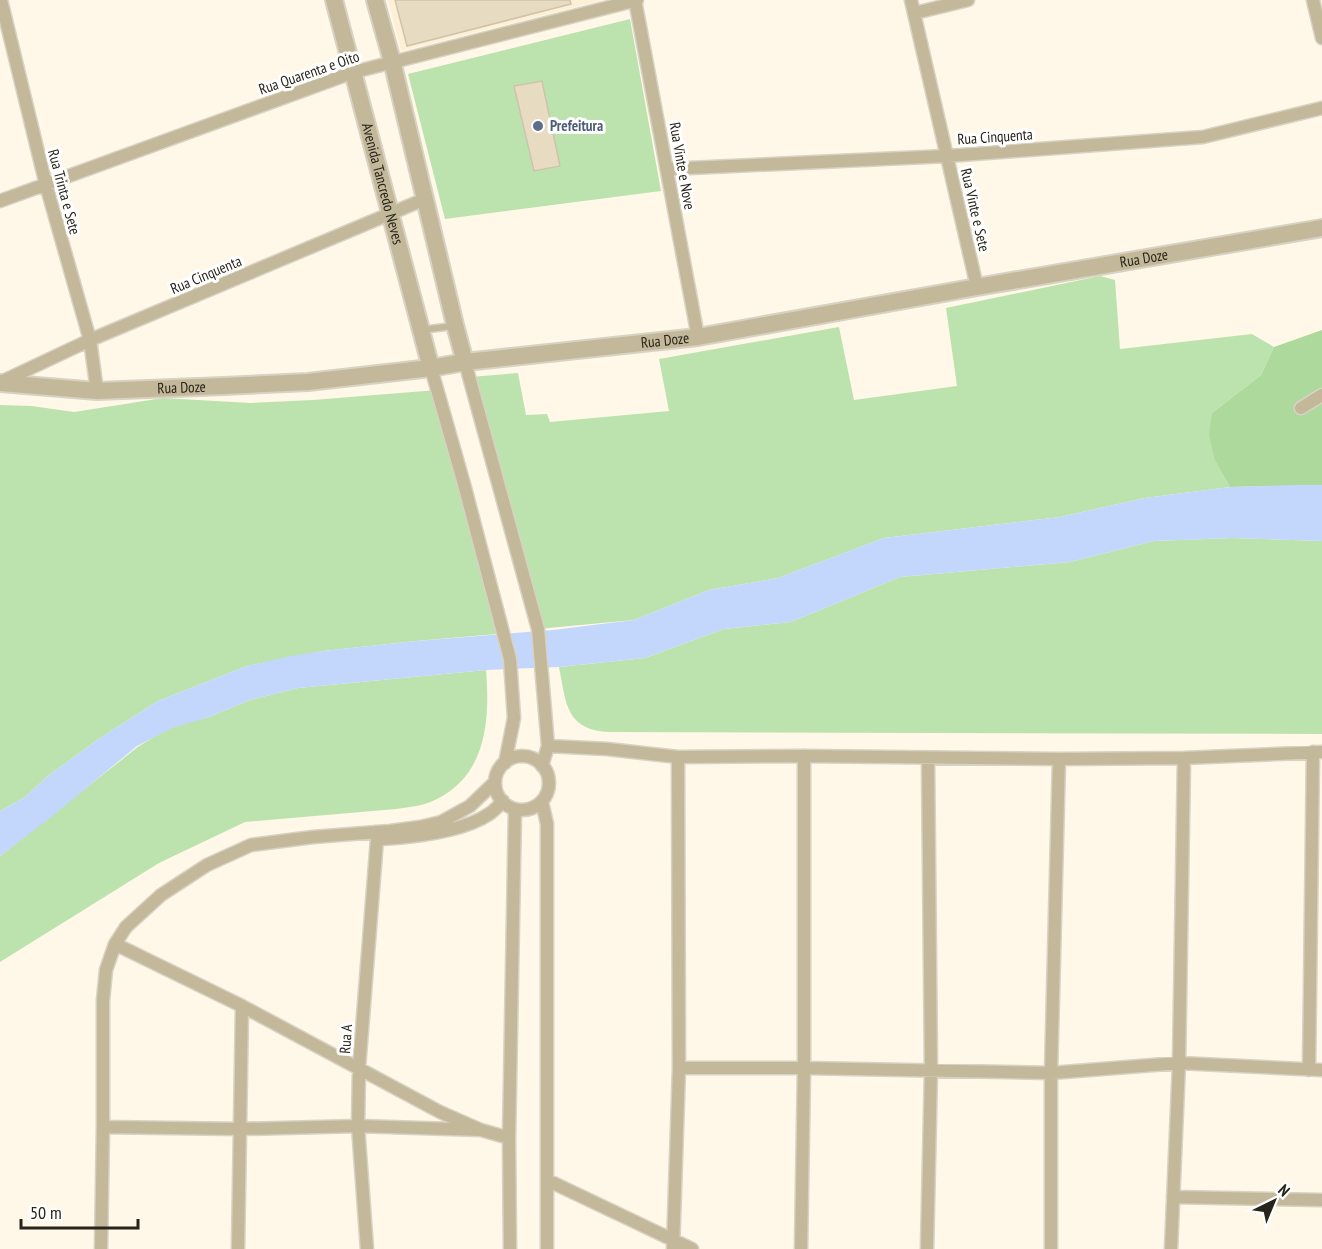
<svg xmlns="http://www.w3.org/2000/svg" width="1322" height="1249" viewBox="0 0 1322 1249" font-family="'PT Sans Narrow',sans-serif">
<style>
.built{fill:#fdf0d6}
.green{fill:#bce3ae}
.forest{fill:#add99d}
.water{fill:#c3d6fc}
.building{fill:#e7dbc2;stroke:#cfc3ab;stroke-width:1.5}
.lines{fill:none;stroke-linecap:round;stroke-linejoin:round}
.service-casing{stroke:#d8d2c3;stroke-width:9}
.minor-casing{stroke:#d8d2c3;stroke-width:15}
.tertiary-casing{stroke:#d8d2c3;stroke-width:20}
.service{stroke:#c3b89a;stroke-width:6}
.minor{stroke:#c3b89a;stroke-width:12}
.tertiary{stroke:#c3b89a;stroke-width:16}
.service-dot{fill:#5c6f8a;stroke:#fff;stroke-width:2}
.labels{text-anchor:middle;stroke-width:6;stroke-linejoin:round;paint-order:stroke}
.street-label{font-size:15px;fill:#28241a;stroke:#fff}
.service-label{font-size:15px;font-weight:bold;fill:#4e5e75;stroke:#fff;text-anchor:start}
</style>
<rect width="100%" height="100%" fill="#fff8e8"/>
<!-- built -->
<path class="built" d="M388,0H603L401,51Z"/>
<!-- green -->
<path class="green" d="M630,19L661,191L445,219L408,74Z
M1100,276L1115,280L1120,349L1252,334L1274,347L1261,375L1212,413L1215,461L1230,487L1145,498L1060,517L884,538L778,578L709,590L634,620L538,629L470,377L518,373L526,415L547,414L550,422L669,411L659,359L839,327L854,400L957,386L946,308Z
M437,390L497,634L416,641L323,651L247,666L158,701L100,738L49,775L24,798L0,811V405L32,406L74,412L163,398L250,403L313,400Z
M1232,538L1322,541V734L609,732C565,730 566,701 559,667L645,658L724,629L791,622L900,577L1070,562L1154,541Z
M486,670C490,719 487,774 437,799C424,806 410,807 396,809L245,822L159,863L0,962V856L139,746L171,727L209,717L250,700L298,688Z"/>
<!-- forest -->
<path class="forest" d="M1322,330V485L1230,487L1215,461L1209,435L1212,413L1261,375L1274,347Z"/>
<!-- water -->
<path class="water" d="M1294,485H1322V541L1232,538L1154,541L1070,562L900,577L791,622L724,629L645,658L559,667L486,670L298,688L250,700L209,717L172,728L137,746L50,818L0,856V811L24,798L49,775L100,738L158,701L247,666L291,656L323,651L416,641L553,630L634,620L709,590L778,578L884,538L1060,517L1145,498L1230,487Z"/>
<!-- building -->
<path class="building" d="M395,0H570L571,4L407,46Z
M542,81L560,166L534,171L514,86Z"/>
<g class="lines">
<defs>
<path id="service" d="M421,330L453,326"/>
<path id="minor" d="M1,0L46,185L90,340L97,391
M635,0L698,337
M911,0L977,287
M1313,0L1322,38
M915,13L968,0
M668,169L947,156L1203,137L1322,108
M0,201L354,72L637,0
M465,362L538,629L548,746L542,766
M431,368L464,484L510,659L514,718L505,763
M1,382L90,340L425,199
M1301,408L1322,395
M548,746L607,749L678,757L804,756L1059,759L1184,758L1322,752
M495 783a27 27 0 1 1 54 0a27 27 0 1 1-54 0Z
M542,802L547,824V1249
M382,839C413,837 463,832 489,814C494,811 498,806 503,801
M115,944L242,1006L440,1112L481,1130
M679,1068H804L1051,1073L1179,1063L1322,1070
M1309,1070L1313,752
M103,1127L240,1129L358,1126L481,1130L509,1138
M547,1180L692,1249
M1173,1197L1322,1200
M101,1249L103,1127V1000L106,970L115,944L126,927L161,895L207,865L251,845L313,837L390,831L420,827L441,822L470,806L495,782
M238,1249L242,1006
M367,1249L358,1126L359,1068L377,839L376,832
M510,1249L509,1138L515,809
M673,1249L679,1068L678,757
M801,1249L804,1068V756
M927,1249L931,1070L928,758
M1051,1249V1073L1059,759
M1171,1249L1179,1063L1184,758"/>
<g id="tertiary">
<path id="s1" d="M334,0L431,368"/>
<path d="M375,0L392,61L455,325L465,362"/>
<path id="s2" d="M0,383L97,391L224,386L308,382L431,368L465,362L698,337L977,287L1322,228"/>
</g>
</defs>
<!-- service casing -->
<use href="#service" class="service-casing"/>
<!-- minor casing -->
<use href="#minor" class="minor-casing"/>
<!-- tertiary casing -->
<use href="#tertiary" class="tertiary-casing"/>
<!-- service -->
<use href="#service" class="service"/>
<!-- minor -->
<use href="#minor" class="minor"/>
<!-- tertiary -->
<use href="#tertiary" class="tertiary"/>
</g>
<!-- markers -->
<circle class="service-dot" cx="538" cy="126" r="6"/>
<g class="labels">
<!-- street labels -->
<g class="street-label">
<text transform="translate(309 73) rotate(-19)" y="5">Rua Quarenta e Oito</text>
<text transform="translate(995 137) rotate(-4)" y="5">Rua Cinquenta</text>
<text transform="translate(682 166) rotate(80)" y="5">Rua Vinte e Nove</text>
<text dy="5" stroke="none"><textPath href="#s1" startOffset="190">Avenida Tancredo Neves</textPath></text>
<text transform="translate(64 192) rotate(75)" y="5">Rua Trinta e Sete</text>
<text transform="translate(975 210) rotate(77)" y="5">Rua Vinte e Sete</text>
<text dy="5" stroke="none"><textPath href="#s2" startOffset="1154">Rua Doze</textPath></text>
<text transform="translate(206 275) rotate(-23)" y="5">Rua Cinquenta</text>
<text dy="5" stroke="none"><textPath href="#s2" startOffset="668">Rua Doze</textPath></text>
<text dy="5" stroke="none"><textPath href="#s2" startOffset="182">Rua Doze</textPath></text>
<text transform="translate(346 1039) rotate(-86)" y="5">Rua A</text>
</g>
<!-- service labels -->
<g class="service-label">
<text x="550" y="131">Prefeitura</text>
</g>
</g>
<!-- north arrow -->
<g transform="translate(1274 1201) rotate(43)" stroke="#ffffff" stroke-width="4.5" paint-order="stroke">
<path d="M0-4.5L10 22L0 15L-10 22Z" fill="#28241a"/>
<text y="-9" font-size="16" font-weight="bold" text-anchor="middle" fill="#28241a">N</text>
</g>
<!-- scale -->
<path d="M21 1219v9h117v-9" fill="none" stroke="#28241a" stroke-width="3"/>
<text x="30" y="1219" font-size="18" fill="#28241a" stroke="#ffffff" stroke-width="4.5" paint-order="stroke">50 m</text>
</svg>
